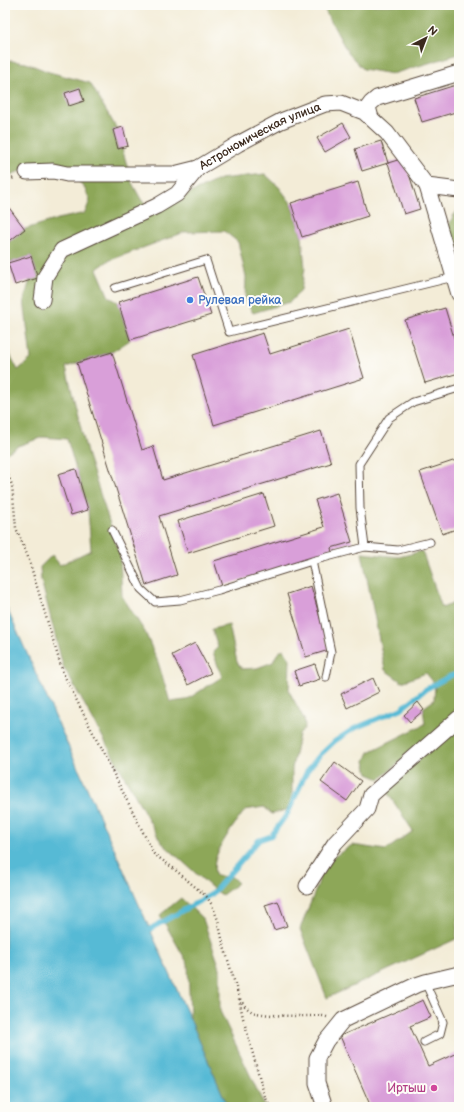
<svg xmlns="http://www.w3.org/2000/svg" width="464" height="1112" viewBox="0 0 464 1112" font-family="'Balsamiq Sans',sans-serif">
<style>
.forest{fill:#8da759;stroke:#64683c}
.water{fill:#56bad5;stroke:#48727a}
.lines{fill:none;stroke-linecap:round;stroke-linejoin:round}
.stream{stroke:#56bad5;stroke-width:5}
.building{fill:#d99fd9}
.lane-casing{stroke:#57473a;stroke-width:9}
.street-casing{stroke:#57473a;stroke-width:17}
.path{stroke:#57473a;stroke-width:2.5;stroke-dasharray:1 3;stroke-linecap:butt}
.lane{stroke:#fff;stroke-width:7}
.street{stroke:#fff;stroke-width:15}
.shop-dot{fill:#3f7fe0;stroke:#fdfcf7;stroke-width:1.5}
.hotel-dot{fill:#d1479c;stroke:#fdfcf7;stroke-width:1.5}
.labels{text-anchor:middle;stroke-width:4;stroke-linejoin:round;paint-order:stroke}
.street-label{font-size:12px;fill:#3b2a1e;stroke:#fdfcf7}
.shop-label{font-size:12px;fill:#366cbe;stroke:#fdfcf7;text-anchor:start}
.hotel-label{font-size:12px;fill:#b23c85;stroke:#fdfcf7;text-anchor:end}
</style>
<rect width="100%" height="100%" fill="#fdfcf7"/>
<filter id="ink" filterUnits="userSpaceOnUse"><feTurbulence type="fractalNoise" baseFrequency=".025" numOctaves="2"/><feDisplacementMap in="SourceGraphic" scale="8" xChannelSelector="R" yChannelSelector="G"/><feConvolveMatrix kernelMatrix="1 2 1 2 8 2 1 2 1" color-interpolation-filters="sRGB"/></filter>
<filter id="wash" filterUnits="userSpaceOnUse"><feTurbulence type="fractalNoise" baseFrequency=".012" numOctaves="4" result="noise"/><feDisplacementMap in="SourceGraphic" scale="16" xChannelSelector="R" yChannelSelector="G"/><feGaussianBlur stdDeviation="0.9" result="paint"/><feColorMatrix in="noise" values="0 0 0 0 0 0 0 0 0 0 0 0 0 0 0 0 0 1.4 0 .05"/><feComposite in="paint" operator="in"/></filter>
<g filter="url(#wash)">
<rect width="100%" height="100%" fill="#f3ecd7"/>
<!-- forest -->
<path class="forest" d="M322,5H459V54L392,74L363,69L348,53Z
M5,60L26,63L49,72L90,83L117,129L113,130L118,149L122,148L132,183L142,201L154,210L220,179L265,174L279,187L291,203L302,237L305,268L301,290L290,302L253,313L245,299L246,277L238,242L224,231L185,232L108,261L97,269L109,297L118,302L130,340L112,352L66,367L87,453L120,555L122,596L145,632L158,662L170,702L186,700L222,677L213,652L218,647L212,629L229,625L237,662L242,669L257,668L273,662L277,654L283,649L290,659L289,691L304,719L305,727L299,735L292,769V800L287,810L272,814L264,807L245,810C235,825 207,857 216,876L232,877L238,883L222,895L211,887L161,842L63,666L41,580L40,567L52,555L60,565L91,550L88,510L67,439L43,437L18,446L5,454V345L18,370L31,359L24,300L30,280L38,277L31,256L8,263L7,243L25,229L58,219L85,213L90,200L84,187L67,168L41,163L5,177Z
M459,209V265L448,228L453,216Z
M422,551L442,608L459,601V712L380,779L368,774L365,761L369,752L425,724L423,708L434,700L435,684L426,673L402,682L385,670L362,553L399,557Z
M459,724V908L456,939L327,998L300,929L318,884L323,864L352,845L386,850L413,831L385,789Z
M181,898L203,919L220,968V1011L265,1107H228L190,1019L188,964L160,915Z"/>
<!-- water -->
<path class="water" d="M5,604L190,1019L228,1107H5Z"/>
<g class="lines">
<!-- stream -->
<path class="stream" d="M150,929L212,894L259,840L271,836L288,813L307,771L318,757L335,741L353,729L401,709L426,689L450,676L459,673"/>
</g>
<g id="blocks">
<!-- building -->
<path class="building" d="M459,84V111L422,122L414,98Z
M80,88L84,101L69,106L65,93Z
M343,123L351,137L325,152L317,138Z
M123,127L128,146L118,149L113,130Z
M381,141L388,163L362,171L355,149Z
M404,158L420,209L404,214L388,163Z
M358,182L368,216L302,237L291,203Z
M7,205L25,229L7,243L5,240V207Z
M31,256L38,278L15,285L8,263Z
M198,277L211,315L130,340L118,302Z
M445,308L459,354V373L425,383L405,320Z
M349,329L364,378L214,425L193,355L263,333L270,354Z
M112,352L142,450L153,446L163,480L321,431L331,463L159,516L177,575L146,585L77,363Z
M459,459V501L458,502L459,506V528L442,534L420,472Z
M76,469L88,510L71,515L58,474Z
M337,493L352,542L331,548L332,552L222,586L214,561L324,527L315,500Z
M264,494L274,526L188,553L178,521Z
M311,586L329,650L306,657L287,594Z
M195,643L211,673L188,685L172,655Z
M315,664L320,679L299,686L294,671Z
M373,678L379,692L347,708L341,694Z
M418,702L424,710L410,722L404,715Z
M335,762L361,781L347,801L321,782Z
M278,901L287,926L274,930L265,905Z
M423,1000L431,1017L410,1026L428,1066L459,1052V1107H371L340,1036Z"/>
</g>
</g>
<g filter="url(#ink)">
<use href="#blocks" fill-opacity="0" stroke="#57473a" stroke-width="1"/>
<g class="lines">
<defs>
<path id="lane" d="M115,288L206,260L229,332L454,277
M112,530L141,589L155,602L180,600L219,590L312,561L365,547L360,508L359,464L389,418L413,402L459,388
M365,547L398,550L430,542
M312,561L331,652L326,677
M424,1042L440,1034L443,1022L425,982"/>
<g id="street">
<path d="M371,118L368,107L371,103L377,98L459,73"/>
<path id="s1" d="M27,172L53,171L67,174H174L198,168L238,144L281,121L325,104L341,103L364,112L387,133L427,186L459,190"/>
<path d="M427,186L459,294"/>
<path d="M42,300L45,277L62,250L157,206L177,194L198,168"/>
<path d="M307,886L335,843L367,809L371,795L459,718"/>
<path d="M325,1107L317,1083V1058L326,1041L343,1020L416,985L425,982L459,974"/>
</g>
</defs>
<!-- lane casing -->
<use href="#lane" class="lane-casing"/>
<!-- street casing -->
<use href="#street" class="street-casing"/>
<!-- path -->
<path class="path" d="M5,182L14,178
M5,468L12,485L16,528L28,557L63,673L154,854L173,868L207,897L212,905L218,920L223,943L238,994L243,1018L264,1094L270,1107
M240,999C243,1004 246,1008 251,1011C259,1016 297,1016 308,1016C314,1016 321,1015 327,1017"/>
<!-- lane -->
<use href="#lane" class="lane"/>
<!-- street -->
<use href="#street" class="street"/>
</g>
</g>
<!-- markers -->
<circle class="shop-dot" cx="190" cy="300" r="4"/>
<circle class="hotel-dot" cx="434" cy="1088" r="4"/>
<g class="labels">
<!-- street labels -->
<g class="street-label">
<text dy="4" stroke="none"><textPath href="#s1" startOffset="242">Астрономическая улица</textPath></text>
</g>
<!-- shop labels -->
<g class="shop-label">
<text x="198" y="304">Рулевая рейка</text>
</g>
<!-- hotel labels -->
<g class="hotel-label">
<text x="426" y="1092">Иртыш</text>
</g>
</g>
<!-- margin -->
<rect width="464" height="1112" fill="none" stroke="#fdfcf7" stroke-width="20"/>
<!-- north arrow -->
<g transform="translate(426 38) rotate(42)" stroke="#fdfcf7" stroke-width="3" paint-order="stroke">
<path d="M0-3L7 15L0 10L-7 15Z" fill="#3b2a1e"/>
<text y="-6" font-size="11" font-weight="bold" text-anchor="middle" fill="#3b2a1e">N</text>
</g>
</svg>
